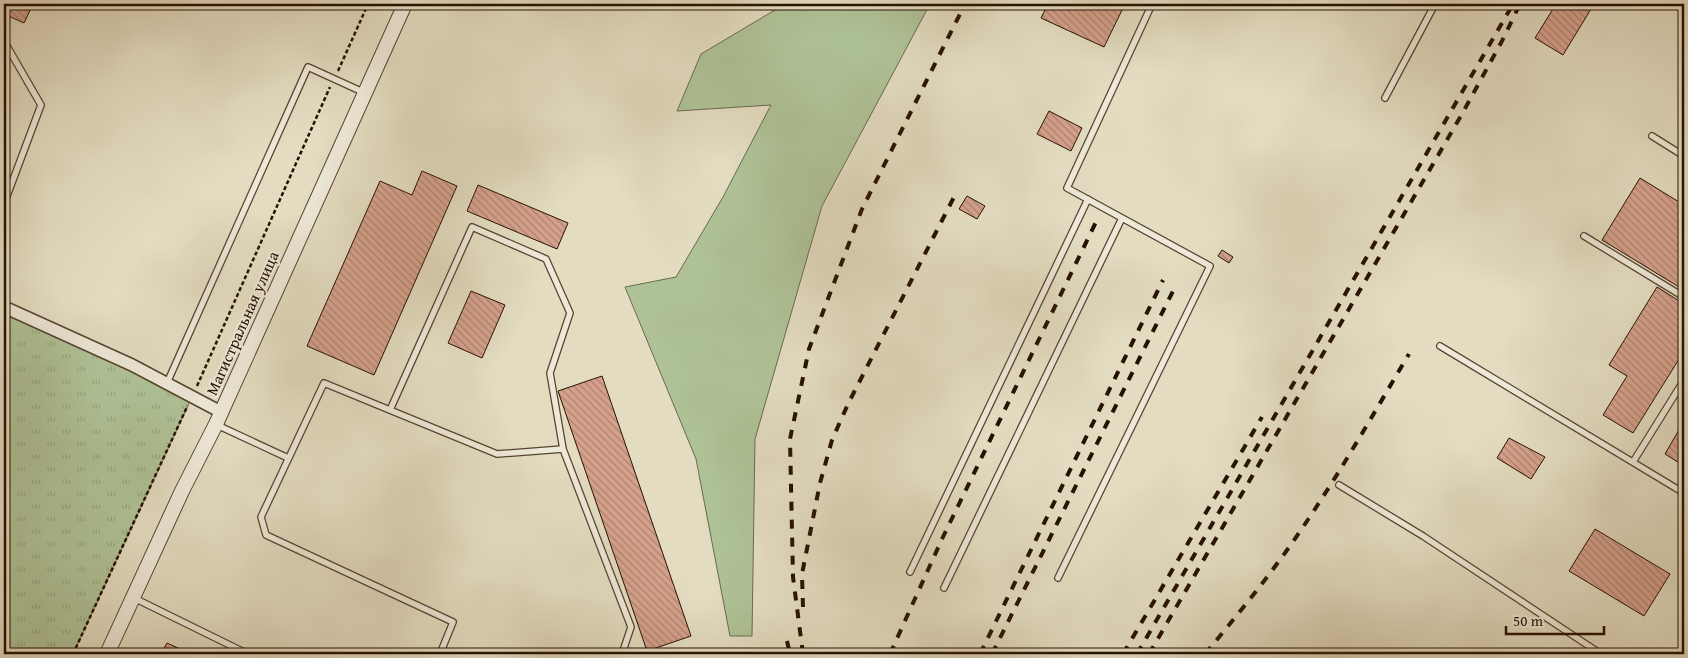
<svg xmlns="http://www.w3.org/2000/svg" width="1688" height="658" viewBox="0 0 1688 658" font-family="'Gentium Book Plus',serif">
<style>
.grass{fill:url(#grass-tufts);stroke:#6a6a4c}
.park{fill:#afc297;stroke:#6a6a4c}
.building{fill:url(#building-back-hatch);stroke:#261101}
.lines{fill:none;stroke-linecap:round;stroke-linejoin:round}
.service-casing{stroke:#554431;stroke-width:8}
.minor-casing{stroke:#554431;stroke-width:14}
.tertiary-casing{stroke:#554431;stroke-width:16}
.path{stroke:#261101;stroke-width:2.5;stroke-dasharray:4 2.5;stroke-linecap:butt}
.service{stroke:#ede8d7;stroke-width:5.5}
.minor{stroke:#ede8d7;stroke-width:11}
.tertiary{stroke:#ede8d7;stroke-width:14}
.rail{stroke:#261101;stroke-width:4;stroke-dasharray:9 9;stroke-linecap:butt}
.labels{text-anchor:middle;stroke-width:4;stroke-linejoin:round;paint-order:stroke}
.street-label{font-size:16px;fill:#261101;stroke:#ede8d7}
</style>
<defs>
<pattern id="grass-tufts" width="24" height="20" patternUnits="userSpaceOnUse" patternTransform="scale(1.25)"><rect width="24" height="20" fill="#afc297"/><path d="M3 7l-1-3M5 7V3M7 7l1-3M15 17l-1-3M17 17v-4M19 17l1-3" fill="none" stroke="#96a680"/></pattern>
<pattern id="building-back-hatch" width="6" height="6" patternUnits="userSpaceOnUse" patternTransform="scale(1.25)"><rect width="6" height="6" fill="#d5a18c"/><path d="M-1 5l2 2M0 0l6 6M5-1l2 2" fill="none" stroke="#ad8270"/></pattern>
</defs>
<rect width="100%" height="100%" fill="#e3dcc1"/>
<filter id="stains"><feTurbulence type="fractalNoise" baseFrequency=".004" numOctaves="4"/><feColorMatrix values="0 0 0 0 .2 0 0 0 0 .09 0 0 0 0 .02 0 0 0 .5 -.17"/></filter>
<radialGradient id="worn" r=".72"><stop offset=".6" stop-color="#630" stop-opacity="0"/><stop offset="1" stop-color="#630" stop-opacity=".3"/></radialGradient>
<!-- grass -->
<path class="grass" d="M4,307L192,397L73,654H4Z"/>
<!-- park -->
<path class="park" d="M785,4H930L822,206L755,439L752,636H730L696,459L625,287L676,277L723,197L771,105L677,111L701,54Z"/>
<!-- building -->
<path class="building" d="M4,4H33L24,23L4,14Z
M1048,4H1125L1104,47L1041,18Z
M1556,4H1594L1563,55L1535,38Z
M1049,111L1082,128L1071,151L1037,134Z
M422,171L457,186L374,375L307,346L380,181L412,195Z
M1640,178L1684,205V290L1602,240Z
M478,185L568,223L557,249L467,211Z
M967,196L985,206L977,219L959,209Z
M1222,250L1233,257L1229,263L1218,256Z
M1657,287L1684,304V351L1633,433L1603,415L1627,376L1609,365Z
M471,291L505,305L482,358L448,343Z
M602,376L691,636L647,651L558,391Z
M1684,421V466L1665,454Z
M1509,438L1545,457L1531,479L1497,458Z
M1595,529L1670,574L1644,616L1569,571Z
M167,643L191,654H161Z"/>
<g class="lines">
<defs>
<path id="service" d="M4,41L41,105L4,204
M1385,98L1435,4
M1652,136L1684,156
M1584,236L1684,297
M1440,346L1684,493
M167,383L308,67L365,93
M390,410L472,227L546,259L570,313L550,373L563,449L631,627L622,654
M217,425L288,458
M1633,462L1684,380
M1339,485L1423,536L1601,654
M910,572L1088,199
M1058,578L1210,266L1067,188L1152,4
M944,588L1122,218
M134,598L248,654
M440,654L453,622L266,535L261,517L324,383L497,454L563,449"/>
<path id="minor" d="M4,307L132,365L221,412"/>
<path id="tertiary" d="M107,654L182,491L216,424L405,4"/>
</defs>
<!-- service casing -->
<use href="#service" class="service-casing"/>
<!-- minor casing -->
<use href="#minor" class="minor-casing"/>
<!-- tertiary casing -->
<use href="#tertiary" class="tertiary-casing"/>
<!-- path -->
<path class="path" d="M338,71L368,4
M197,386L330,87
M73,654L187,407"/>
<!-- service -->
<use href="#service" class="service"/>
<!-- minor -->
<use href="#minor" class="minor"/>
<!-- tertiary -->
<use href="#tertiary" class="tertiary"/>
<!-- rail -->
<path class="rail" d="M803,607L802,574L820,483L832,440L848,404L954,197
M787,641L790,654
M803,654L793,577L790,439L809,349L862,209L965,4
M890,654L942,539L1096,222
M980,654L1163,280
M992,654L1175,287
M1123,654L1262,417
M1137,654L1513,4
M1149,654L1462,114L1502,41L1520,4
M1205,654C1239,613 1273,572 1303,527C1341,471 1374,413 1409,354"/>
</g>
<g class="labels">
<!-- street labels -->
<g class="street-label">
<text transform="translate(242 323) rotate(-66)" y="6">Магистральная улица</text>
</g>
</g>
<!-- margin -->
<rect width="1688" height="658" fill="none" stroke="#e3dcc1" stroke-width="20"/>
<rect x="5" y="5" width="1678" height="648" fill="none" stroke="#261101" stroke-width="2.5"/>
<rect x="10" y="10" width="1668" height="638" fill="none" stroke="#261101"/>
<!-- scale -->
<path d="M1506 626v8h98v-8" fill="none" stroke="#261101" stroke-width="2.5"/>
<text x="1513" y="626" font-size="15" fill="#261101" stroke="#ede8d7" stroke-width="4" paint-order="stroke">50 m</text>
<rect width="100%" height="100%" filter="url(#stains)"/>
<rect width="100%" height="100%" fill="url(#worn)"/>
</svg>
